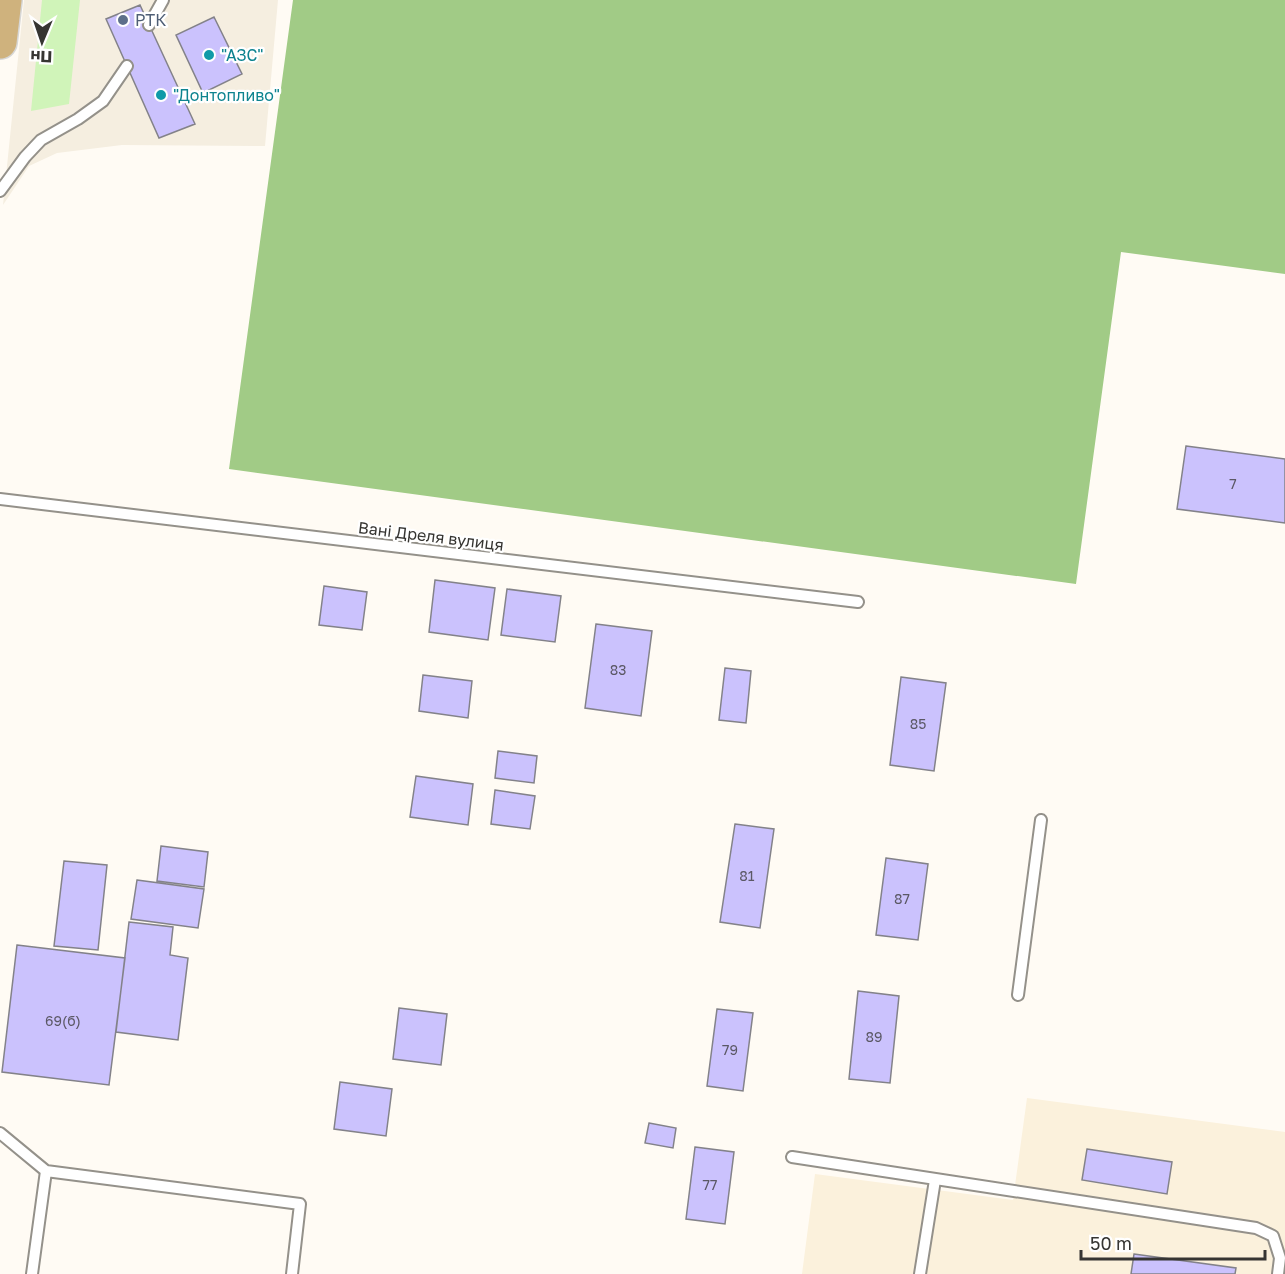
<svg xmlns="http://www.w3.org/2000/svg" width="1285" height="1274" viewBox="0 0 1285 1274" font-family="'Golos Text',sans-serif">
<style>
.built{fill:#f5eee0}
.industrial{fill:#fbf1dc}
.green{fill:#d0f4b9}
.forest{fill:#a1cb86}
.building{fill:#cbc2fd;stroke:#838289;stroke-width:1.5}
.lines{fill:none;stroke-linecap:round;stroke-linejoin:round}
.lane-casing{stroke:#94918a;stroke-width:14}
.primary-casing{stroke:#d7d7d6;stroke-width:36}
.lane{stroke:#fff;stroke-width:10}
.primary{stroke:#cfb27d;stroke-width:33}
.service-dot{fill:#5c6f8a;stroke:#fff;stroke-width:2}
.culture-dot{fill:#0f9aa8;stroke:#fff;stroke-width:2}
.labels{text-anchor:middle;stroke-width:4.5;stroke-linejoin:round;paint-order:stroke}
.number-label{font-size:14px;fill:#5b5865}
.service-label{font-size:16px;fill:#4e5e75;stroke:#fff;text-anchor:start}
.culture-label{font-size:16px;fill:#0d838f;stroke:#fff;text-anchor:start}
.street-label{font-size:16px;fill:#363532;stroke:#fff}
</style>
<rect width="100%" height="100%" fill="#fffbf4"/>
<!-- built -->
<path class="built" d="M24,0H278L265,146L122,145L57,153L29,166L3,205Z"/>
<!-- industrial -->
<path class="industrial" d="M1027,1098L1285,1132V1274H802L815,1174L1013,1200Z"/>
<!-- green -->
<path class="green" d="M42,0H80L69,104L31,111Z"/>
<!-- forest -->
<path class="forest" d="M293,0H1285V274L1121,252L1076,584L229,469Z"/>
<!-- building -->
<path class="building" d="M140,5L195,124L159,138L106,19Z
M214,17L242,74L203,93L176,35Z
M1186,446L1285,459V523L1177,509Z
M435,580L495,588L488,640L429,632Z
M324,586L367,592L362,630L319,625Z
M507,589L561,596L555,642L501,635Z
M596,624L652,631L641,716L585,708Z
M725,668L751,671L746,723L719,720Z
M423,675L472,681L468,718L419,711Z
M901,677L946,683L934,771L890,765Z
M498,751L537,756L534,783L495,778Z
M416,776L473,784L468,825L410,817Z
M495,790L535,796L530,829L491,824Z
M735,824L774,829L760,928L720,922Z
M161,846L208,852L204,887L157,881Z
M886,858L928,864L918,940L876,935Z
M64,861L107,865L98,950L54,946Z
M137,880L204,889L198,928L131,919Z
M129,922L173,927L170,955L188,958L178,1040L116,1032Z
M17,945L125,958L109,1085L2,1072Z
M858,991L899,996L890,1083L849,1079Z
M399,1008L447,1014L441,1065L393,1059Z
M717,1009L753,1013L743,1091L707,1086Z
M340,1082L392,1089L386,1136L334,1129Z
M649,1123L676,1128L673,1148L645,1143Z
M695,1147L734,1152L725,1224L686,1219Z
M1087,1149L1172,1162L1167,1194L1082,1180Z
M1134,1254L1236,1268L1235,1274H1131Z"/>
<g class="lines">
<defs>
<path id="lane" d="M149,25L163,0
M0,191L25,157L41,140L78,119L103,101L127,66
M0,499L858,602
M1018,995L1041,820
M0,1133L46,1171
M792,1157L1256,1228L1273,1236L1280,1258L1278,1274
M32,1274L46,1171L300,1204L292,1274
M920,1274L935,1180"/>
<path id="primary" d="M0,42L5,0"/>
</defs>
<!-- lane casing -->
<use href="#lane" class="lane-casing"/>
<!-- primary casing -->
<use href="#primary" class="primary-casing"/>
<!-- lane -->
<use href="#lane" class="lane"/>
<!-- primary -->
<use href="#primary" class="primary"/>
</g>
<!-- markers -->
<circle class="service-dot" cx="123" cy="20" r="6"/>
<g class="culture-dot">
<circle cx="209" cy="55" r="6"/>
<circle cx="161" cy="95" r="6"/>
</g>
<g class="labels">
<!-- number labels -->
<g class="number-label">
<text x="1233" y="489">7</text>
<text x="618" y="675">83</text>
<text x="918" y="729">85</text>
<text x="747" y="881">81</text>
<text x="902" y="904">87</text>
<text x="63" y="1026">69(б)</text>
<text x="874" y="1042">89</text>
<text x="730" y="1055">79</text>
<text x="710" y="1190">77</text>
</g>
<!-- service labels -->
<g class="service-label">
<text x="135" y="26">РТК</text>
</g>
<!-- culture labels -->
<g class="culture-label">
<text x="221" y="61">"АЗС"</text>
<text x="173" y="101">"Донтопливо"</text>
</g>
<!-- street labels -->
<g class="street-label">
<text transform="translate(431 536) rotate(7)" y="6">Вані Дреля вулиця</text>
</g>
</g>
<!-- north arrow -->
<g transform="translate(42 42) rotate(182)" stroke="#ffffff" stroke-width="4.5" paint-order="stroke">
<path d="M0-4.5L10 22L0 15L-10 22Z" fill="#363532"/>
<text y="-9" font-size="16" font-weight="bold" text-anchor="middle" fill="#363532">Пн</text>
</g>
<!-- scale -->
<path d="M1081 1250v9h184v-9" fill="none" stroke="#363532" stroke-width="3"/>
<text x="1090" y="1250" font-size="18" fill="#363532" stroke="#ffffff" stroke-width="4.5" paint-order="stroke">50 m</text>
</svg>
